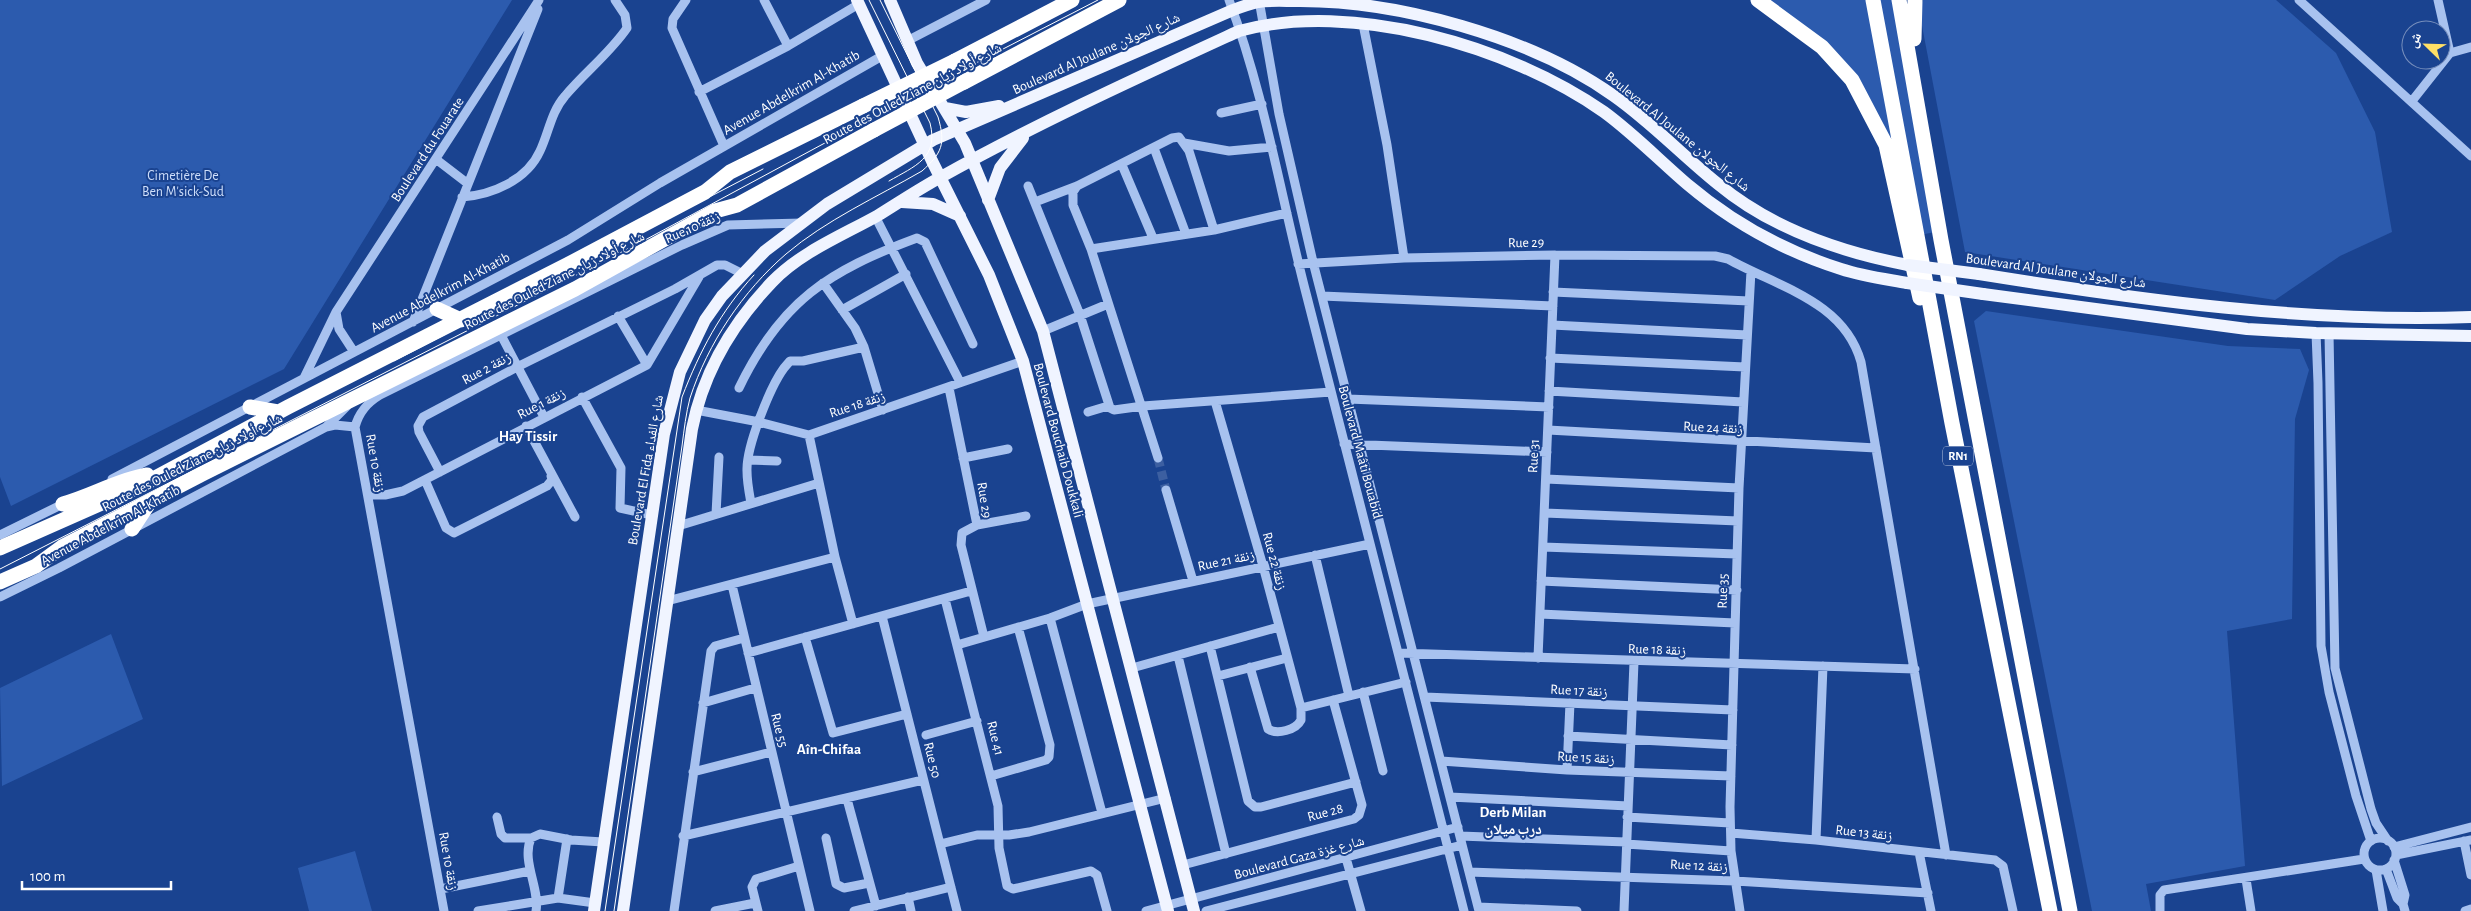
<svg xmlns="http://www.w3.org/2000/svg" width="2471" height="911" viewBox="0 0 2471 911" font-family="'Alegreya Sans','Noto Naskh Arabic',sans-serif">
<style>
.green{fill:#2c5bae}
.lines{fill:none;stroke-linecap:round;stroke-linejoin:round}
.minor-tunnel{stroke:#3c5fa1;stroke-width:9;stroke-dasharray:9 4.5;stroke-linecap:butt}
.minor{stroke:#a8c2ef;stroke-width:9}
.major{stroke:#f0f4ff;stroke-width:12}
.highway{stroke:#fff;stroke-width:15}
.tram{stroke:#fff;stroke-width:1}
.major-bridge{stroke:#f0f4ff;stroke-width:12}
.highway-bridge{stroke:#fff;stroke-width:15}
.labels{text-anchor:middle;stroke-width:4;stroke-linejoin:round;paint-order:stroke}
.shield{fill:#1a4390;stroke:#bac7de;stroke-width:1}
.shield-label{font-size:12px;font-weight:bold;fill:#fff}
.street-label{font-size:14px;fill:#fff;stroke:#1a4390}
.park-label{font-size:14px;fill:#cedefa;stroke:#1a4390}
.neighbourhood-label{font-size:15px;font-weight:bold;fill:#fff;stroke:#1a4390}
</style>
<rect width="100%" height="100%" fill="#1a4390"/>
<!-- green -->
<path class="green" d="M0,0H512L284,369L11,506L0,477Z
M1753,0H1906L1941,231L1903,238L1874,116L1813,46Z
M1923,0H2276L2336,53L2375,132L2392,232L2340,256L2275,300L1965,252L1919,10Z
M1986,311L2228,346L2300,349L2309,370L2295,419L2292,619L2227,631L2245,866L2146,884L2151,911H2092L1974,321Z
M111,634L143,719L2,786L0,688Z
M355,851L372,911H309L298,868Z"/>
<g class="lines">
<!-- minor-tunnel -->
<path class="minor-tunnel" d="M1158,458L1166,490"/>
<!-- minor -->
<path class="minor" d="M686,0L673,19L672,28L724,146
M764,0L788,46L859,4
M1229,0C1265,96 1281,198 1307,297C1359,502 1412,706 1464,911
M1259,0L1279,114L1313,262L1479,911
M2299,0L2471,156
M2438,0L2450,53
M1363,24L1387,145L1404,258
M907,41L986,0
M699,92L788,46
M2412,101L2450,53L2471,47
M1221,113L1262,104
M1184,143L1229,151L1272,147
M1154,148L1186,234
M437,160L467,183
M1122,165L1153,238
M1028,186L1080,315L1110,408L1114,410L1143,406L1331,392
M1077,186L1073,192V205L1091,249L1158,458
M462,197C492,195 527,180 540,151C549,132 551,112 565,96C584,73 610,53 627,28L625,15L615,0
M1035,202L1077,186L1172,138L1179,137L1189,151L1214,230
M875,216L960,382
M1091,249L1214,230L1287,213
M1298,264L1404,258L1555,255L1715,256L1728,259C1778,287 1844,301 1861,362L1946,855
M823,283L855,328L864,347L883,410
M1553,292L1749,301
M1322,296L1553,306
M842,310L906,274
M336,312L339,329L354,352
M413,322L538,9
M1552,325L1747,335
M1043,331L1108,304
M2316,333L2318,383L2321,646L2329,692L2356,796L2371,841
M2329,333L2335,668L2371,809L2376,823L2388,841
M501,335L544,417
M1550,358L1745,367
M647,365L699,277
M304,378L336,312L539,0
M739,388C781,301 828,271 917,238L925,242L973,344
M949,388L977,525L962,533L961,545L984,637
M1549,391L1743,402
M582,397L621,468L620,508L652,515
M1348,399L1549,407
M1215,401L1263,566L1301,708V720C1296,730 1277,735 1268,729L1250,667
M696,410L759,422L809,435L1023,361
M1088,412L1108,406
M526,426L575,517
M326,427L335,425L355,427
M1548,430L1876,448
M809,435L835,557L853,624
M1344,444L1547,452
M963,458L1008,449
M748,460L777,461
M440,472L419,432L418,426L423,417L517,367L675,289L717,265H725L743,274
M112,479L568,240L660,183L882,56
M1546,479L1739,488
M425,480L446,528L454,533L547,486L552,480L551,476
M1166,490L1193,581
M368,495H385L403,491L647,365L618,316
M751,503C749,492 747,482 747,471C746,447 770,387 784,368L790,361H803L864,347
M1545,513L1738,521
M716,514L719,457
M977,525L1026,516
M678,526L819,483
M0,535L67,502
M1543,547L1737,554
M1315,555L1349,696
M1541,581L1737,590
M732,585L810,911
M0,597L59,568L326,427L347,406
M945,599L998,806L999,848L1007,886L1013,889L1091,871L1097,875L1107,911
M667,601L835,557
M1540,614L1735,623
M882,616L957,911
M1050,618L1102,813
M805,637L833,733L907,714
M957,645L1050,618L1087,604L1370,544
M1210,646L1248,801L1255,807H1261L1356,782
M748,653L971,591
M1399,653L1915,669
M1178,656L1226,854
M1538,658L1555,255
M1132,668L1279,627
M1218,676L1287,658
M1363,692L1383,771
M1425,697L1733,710
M703,703L755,688
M1301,708L1406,682
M926,735L977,721
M1568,736L1732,745
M1441,761L1567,770L1731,776
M1567,770L1570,703
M693,772L771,752
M991,776L1046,760L1049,757L1050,745L1018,627
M1450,797L1628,806
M847,799L876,906
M497,817L501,834L505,838H531L540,834L571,840L603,842
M1627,817L1730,823
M1731,833L1816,840L1995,860L2003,866L2013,911
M683,836L923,780
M1460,836L1626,842
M531,838C521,861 540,888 536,911
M826,838L836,884L844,888L869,883
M2364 854a16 16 0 1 1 32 0a16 16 0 1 1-32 0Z
M1816,840L1823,666
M2464,841L2471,875
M940,844L977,835H1009L1029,832L1166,798
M1626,844L1731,851
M2394,847L2471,827
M1919,852L1931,911
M2396,855L2471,840
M1346,858L1361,911
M2394,860L2405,895L2403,904
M1183,865L1354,819L1359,815L1362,805L1333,700
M2386,869L2397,898L2403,904L2405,911
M2376,870L2383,911
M1469,872L1735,881L1928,893
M2246,879L2251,911
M441,889L530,871
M908,897L911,911
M558,898L567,839
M1478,907L1577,911
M444,911L355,427C359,412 367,403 380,395L682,245L728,225L802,223
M478,911L558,898L595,903
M674,911L711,651L715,646L744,638
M715,911L755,903
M758,911L752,887L756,879L799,866
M854,911L951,887
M1146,911L1458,827
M1206,911L1462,845
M1624,911L1634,662
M1740,911L1731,851L1730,807L1739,488L1751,271
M2160,911V895L2164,890L2364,859
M2465,911L2471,909"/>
<!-- major -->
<path class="major" d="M857,0L932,161L989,275L1023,361L1168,911
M890,0L917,63L965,143L1043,331L1194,911
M945,108L966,112L999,106
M988,200L1000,168L1023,138
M902,202L933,204L960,216
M1979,274C2141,300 2306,323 2471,317
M1983,294L2247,329L2316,333L2471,336
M594,911L664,434L680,372L705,320L722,296L765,251L827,204L933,140L1233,10C1241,7 1250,4 1258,2C1270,0 1284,1 1296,1C1397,0 1531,37 1614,96C1651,122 1683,156 1718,184C1772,229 1840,252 1908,265
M623,911L692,429C703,373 732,324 772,282C801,252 841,236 877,216C898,203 919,189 941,177C1038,123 1139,77 1239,31C1352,0 1510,46 1604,112C1634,134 1659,160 1687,184C1732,222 1784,251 1841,269C1862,276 1885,279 1907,283"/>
<!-- highway -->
<path class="highway" d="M1758,0L1822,47L1852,80L1886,145L1920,298
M1873,0L1952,423L2050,911
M1899,0L1941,240L2070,911
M1914,39L1915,0
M955,61L1072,0
M964,82L1119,0
M437,309L461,320
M250,407L278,412
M63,504C92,496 118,480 147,475
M132,529L149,503
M0,548L140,486L288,407L567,265L705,192L730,172L863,106
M0,582L36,566L62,547L202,474L575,289L715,211L737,205L874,130"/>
<!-- tram -->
<path class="tram" d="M869,0L930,123C939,158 915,166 889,181
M497,308L763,169
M394,361L446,334
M0,569L645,240L912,96L1098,0
M605,911L682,397C700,351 720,312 754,275
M614,911L682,446C684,430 686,413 690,398C708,343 743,291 786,254C826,220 877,197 922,171C942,153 946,144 938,117L880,0"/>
<!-- major-bridge -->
<path class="major-bridge" d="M1908,265L1979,274
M1907,283L1983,294"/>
<!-- highway-bridge -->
<path class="highway-bridge" d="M863,106L955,61
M874,130L964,82"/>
</g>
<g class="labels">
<!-- shield labels -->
<rect class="shield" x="1943" y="446.5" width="30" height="19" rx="4"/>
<g class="shield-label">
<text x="1958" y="460">RN1</text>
</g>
<!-- street labels -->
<g class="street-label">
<text transform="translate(1096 53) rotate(-24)" y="5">Boulevard Al Joulane شارع الجولان</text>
<text transform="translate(791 92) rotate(-30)" y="5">Avenue Abdelkrim Al-Khatib</text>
<text transform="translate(912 93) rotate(-28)" y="5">Route des Ouled Ziane شارع أولاد زيان</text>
<text transform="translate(1678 131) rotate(39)" y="5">Boulevard Al Joulane شارع الجولان</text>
<text transform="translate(427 149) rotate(-57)" y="5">Boulevard du Fouarate</text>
<text transform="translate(692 227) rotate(-24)" y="5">Rue 10 زنقة</text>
<text transform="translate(1526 242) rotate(-1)" y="5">Rue 29</text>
<text transform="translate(2056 270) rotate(8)" y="5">Boulevard Al Joulane شارع الجولان</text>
<text transform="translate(554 280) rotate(-27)" y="5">Route des Ouled Ziane شارع أولاد زيان</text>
<text transform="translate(440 292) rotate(-28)" y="5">Avenue Abdelkrim Al-Khatib</text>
<text transform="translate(486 368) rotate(-28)" y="5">Rue 2 زنقة</text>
<text transform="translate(541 403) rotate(-27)" y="5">Rue 1 زنقة</text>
<text transform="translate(857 404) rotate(-18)" y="5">Rue 18 زنقة</text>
<text transform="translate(1713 427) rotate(3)" y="5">Rue 24 زنقة</text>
<text transform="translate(1059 440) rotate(75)" y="5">Boulevard Bouchaib Doukkali</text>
<text transform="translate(1361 452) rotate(75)" y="5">Boulevard Maâti Bouabid</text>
<text transform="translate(1533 456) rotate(-87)" y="5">Rue 31</text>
<text transform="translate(192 462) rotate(-27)" y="5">Route des Ouled Ziane شارع أولاد زيان</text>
<text transform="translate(376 463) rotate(80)" y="5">Rue 10 زنقة</text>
<text transform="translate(645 470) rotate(-80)" y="5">Boulevard El Fida شارع الفداء</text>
<text transform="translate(985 500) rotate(81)" y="5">Rue 29</text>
<text transform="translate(110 525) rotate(-28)" y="5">Avenue Abdelkrim Al-Khatib</text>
<text transform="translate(1226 560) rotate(-12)" y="5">Rue 21 زنقة</text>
<text transform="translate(1275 561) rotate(75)" y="5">Rue 22 زنقة</text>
<text transform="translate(1722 591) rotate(-88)" y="5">Rue 35</text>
<text transform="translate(1657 649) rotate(2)" y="5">Rue 18 زنقة</text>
<text transform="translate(1579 690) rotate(3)" y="5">Rue 17 زنقة</text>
<text transform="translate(780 730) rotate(76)" y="5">Rue 55</text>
<text transform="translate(996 738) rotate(76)" y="5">Rue 41</text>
<text transform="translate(1586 757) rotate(3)" y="5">Rue 15 زنقة</text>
<text transform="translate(933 760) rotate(76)" y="5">Rue 50</text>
<text transform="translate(1325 812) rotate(-15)" y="5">Rue 28</text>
<text transform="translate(1864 832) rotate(6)" y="5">Rue 13 زنقة</text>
<text transform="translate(1299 857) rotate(-15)" y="5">Boulevard Gaza شارع غزة</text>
<text transform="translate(449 861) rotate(80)" y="5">Rue 10 زنقة</text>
<text transform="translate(1699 865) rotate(3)" y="5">Rue 12 زنقة</text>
</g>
<!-- park labels -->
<g class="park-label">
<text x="183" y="180">Cimetière De<tspan x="183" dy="16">Ben M'sick-Sud</tspan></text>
</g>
<!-- neighbourhood labels -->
<g class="neighbourhood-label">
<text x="528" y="441">Hay Tissir</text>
<text x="829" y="754">Aîn-Chifaa</text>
<text x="1513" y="817">Derb Milan<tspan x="1513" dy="17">درب ميلان</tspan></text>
</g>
</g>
<!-- north arrow -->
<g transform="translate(2426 45) rotate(293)"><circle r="24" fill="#1a4390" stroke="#768ebc"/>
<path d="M0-4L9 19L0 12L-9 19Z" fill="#ffe066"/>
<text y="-8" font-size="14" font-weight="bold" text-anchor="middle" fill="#ffffff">ش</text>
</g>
<!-- scale -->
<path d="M22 881v8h149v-8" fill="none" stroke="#ffffff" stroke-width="2.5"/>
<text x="30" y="881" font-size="15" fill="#ffffff" stroke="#1a4390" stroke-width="4" paint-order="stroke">100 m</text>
</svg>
